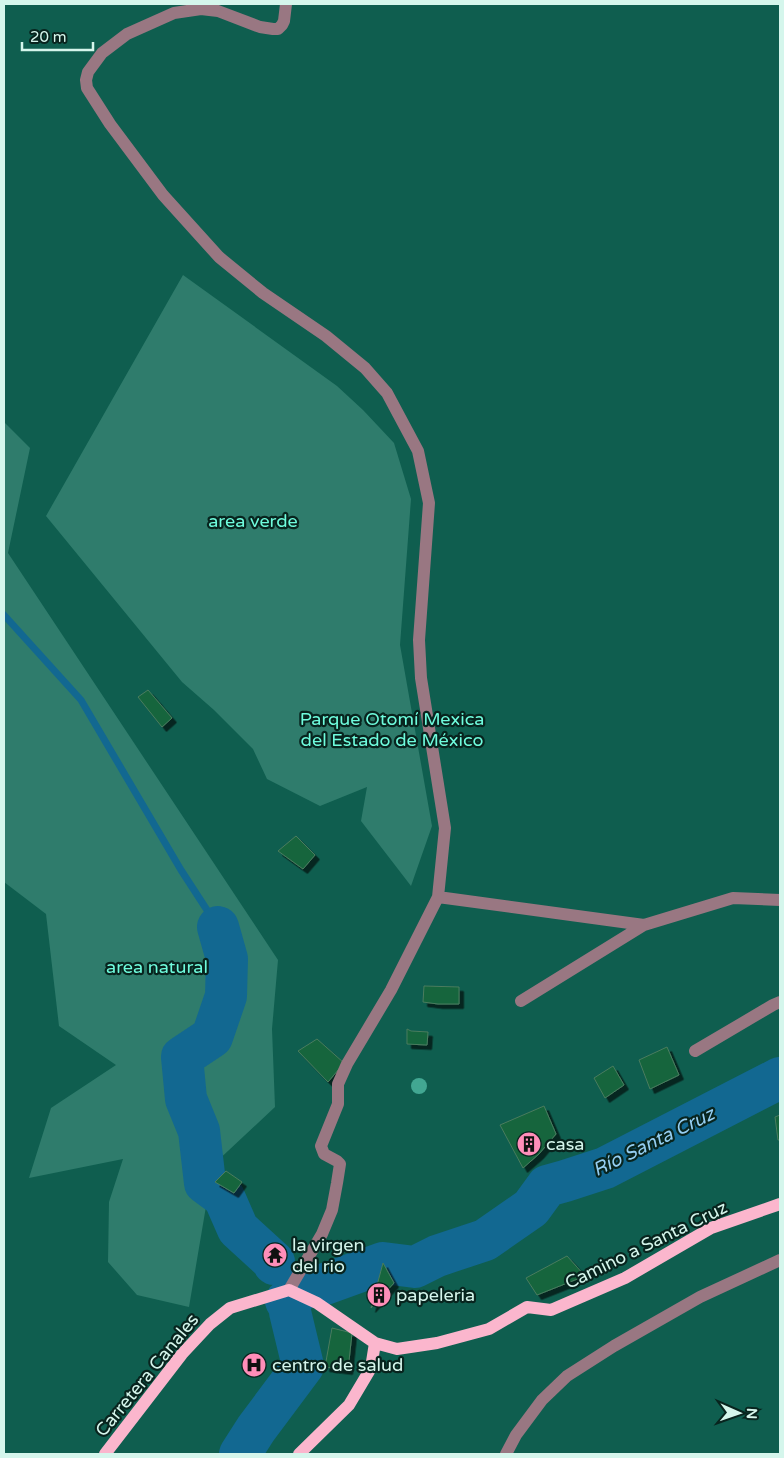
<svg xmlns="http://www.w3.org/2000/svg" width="784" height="1458" viewBox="0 0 784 1458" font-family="'Varela Round',sans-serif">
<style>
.green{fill:#0f5e4f}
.forest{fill:#2f7c6c}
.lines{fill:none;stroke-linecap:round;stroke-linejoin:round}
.stream{stroke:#126891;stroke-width:7}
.river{stroke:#126891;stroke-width:42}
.building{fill:#12653d;stroke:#4b7c5e;filter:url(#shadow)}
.minor{stroke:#997782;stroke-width:12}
.major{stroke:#fbb6cd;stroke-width:12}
.tree{fill:#42a792}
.labels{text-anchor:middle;stroke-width:4.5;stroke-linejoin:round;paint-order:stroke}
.park-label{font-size:18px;fill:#6ffcdd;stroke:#08241e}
.poi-label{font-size:18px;fill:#d5f6ec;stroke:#08241e;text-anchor:start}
.street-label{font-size:18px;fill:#d5f6ec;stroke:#08241e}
.water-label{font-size:19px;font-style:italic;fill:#95cef2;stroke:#08241e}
</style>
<defs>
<filter id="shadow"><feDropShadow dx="4.5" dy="4.5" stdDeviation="0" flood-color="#0009"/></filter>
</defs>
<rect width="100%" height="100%" fill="#0a4036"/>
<!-- green -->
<path class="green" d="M4,4H780V1454H4Z"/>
<!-- forest -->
<path class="forest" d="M183,275L337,386L363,410L394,443L411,499L400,645L432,826L411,886L361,821L367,787L320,806L267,779L253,749L214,710L182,682L46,516Z
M4,422L30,448L8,553L278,960L272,1029L275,1107L213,1165L189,1307L137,1295L108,1262L109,1202L123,1159L29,1178L51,1108L116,1065L59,1026L46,914L4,882Z"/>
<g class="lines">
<!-- stream -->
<path class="stream" d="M4,615L81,700L181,870L218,927"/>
<!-- river -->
<path class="river" d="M218,927L227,959L226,996L212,1037L182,1057L186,1099L199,1131L205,1183L224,1197L238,1229L274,1262V1264
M286,1301L305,1287L325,1284L383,1263L415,1267L437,1256L485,1240L531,1208L547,1186L565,1181L605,1168L780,1078
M240,1454L256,1429L303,1366L290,1312"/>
</g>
<!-- building -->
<path class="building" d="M148,690L172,718L162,727L138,697Z
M296,836L315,855L303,869L278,851Z
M424,986L459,987V1004H438L423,1002Z
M407,1029L411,1031L428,1032L427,1045L407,1044Z
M317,1039L344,1063L328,1082L298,1051Z
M667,1047L679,1075L650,1089L639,1060Z
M613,1066L624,1085L605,1098L594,1078Z
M544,1106L556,1134L539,1154L523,1168L500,1125Z
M780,1115V1140H778L775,1117Z
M226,1171L242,1182L234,1193L215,1182Z
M265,1249L282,1251L275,1259Z
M567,1256L585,1276L537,1295L526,1278Z
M383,1263L394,1283L371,1308Z
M332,1328L352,1333L348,1370L325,1367Z"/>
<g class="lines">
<!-- minor -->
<path class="minor" d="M286,4L284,21L282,25L278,29H273L260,27L218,11L201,9L174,13L127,34L102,53L88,72L86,80L87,88L110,124L163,195L219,257L263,293L326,336L365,368L387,393L418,451L429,503L419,640L421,678L445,828L438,897L391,990L347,1064L338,1084V1104L321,1146L324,1154L337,1161L340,1164L337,1183L332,1210L322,1234L289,1290
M438,897L644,925
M521,1001L644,925L733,898L780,900
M695,1051L773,1005L780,1002
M506,1454L516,1435L542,1400L567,1376L614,1346L700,1297L780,1260"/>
<!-- major -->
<path class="major" d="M105,1454L182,1354L210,1324L230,1308L289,1290L317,1303L375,1343L397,1349L437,1343L489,1329L527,1307L551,1310L625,1278L711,1228L780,1204
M299,1454L349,1405L371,1368L375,1343"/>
</g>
<!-- trees -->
<circle class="tree" cx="419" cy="1086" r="8"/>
<!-- icons -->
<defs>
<symbol id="building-disc" viewBox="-11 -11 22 22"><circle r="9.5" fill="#ff8eb9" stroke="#08241e"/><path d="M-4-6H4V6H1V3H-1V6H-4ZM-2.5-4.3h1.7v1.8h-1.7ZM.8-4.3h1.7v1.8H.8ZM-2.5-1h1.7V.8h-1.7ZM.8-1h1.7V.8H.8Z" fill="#111"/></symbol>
<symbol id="temple-disc" viewBox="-11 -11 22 22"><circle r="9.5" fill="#ff8eb9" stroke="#08241e"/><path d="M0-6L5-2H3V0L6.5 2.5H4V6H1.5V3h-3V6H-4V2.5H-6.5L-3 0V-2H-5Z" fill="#111"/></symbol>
<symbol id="hospital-disc" viewBox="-11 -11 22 22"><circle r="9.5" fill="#ff8eb9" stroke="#08241e"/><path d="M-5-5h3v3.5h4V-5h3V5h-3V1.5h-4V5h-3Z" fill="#111"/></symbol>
</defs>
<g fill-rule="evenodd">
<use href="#building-disc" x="515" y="1130" width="28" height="28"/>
<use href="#temple-disc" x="261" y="1241" width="28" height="28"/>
<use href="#building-disc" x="365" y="1281" width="28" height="28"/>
<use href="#hospital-disc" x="240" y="1351" width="28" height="28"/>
</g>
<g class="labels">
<!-- park labels -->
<g class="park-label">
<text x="253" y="527">area verde</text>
<text x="392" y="725">Parque Otomí Mexica<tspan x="392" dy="21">del Estado de México</tspan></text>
<text x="157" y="973">area natural</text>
</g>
<!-- poi labels -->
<g class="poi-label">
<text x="546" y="1150">casa</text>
<text x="292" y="1251">la virgen<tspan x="292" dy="21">del rio</tspan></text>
<text x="396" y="1301">papeleria</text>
<text x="272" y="1371">centro de salud</text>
</g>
<!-- street labels -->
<g class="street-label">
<text transform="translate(646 1245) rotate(-26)" y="6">Camino a Santa Cruz</text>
<text transform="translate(147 1375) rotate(-51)" y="6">Carretera Canales</text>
</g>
<!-- water labels -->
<g class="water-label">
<text transform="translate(653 1141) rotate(-26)" y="7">Río Santa Cruz</text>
</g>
</g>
<!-- border -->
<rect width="784" height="1458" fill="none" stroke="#d5f6ec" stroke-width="10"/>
<!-- north arrow -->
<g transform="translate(739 1413) rotate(92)" stroke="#08241e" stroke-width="4" paint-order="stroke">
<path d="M0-4L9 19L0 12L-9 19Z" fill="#d5f6ec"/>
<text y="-8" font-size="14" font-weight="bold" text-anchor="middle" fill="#d5f6ec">N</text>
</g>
<!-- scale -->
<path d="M22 42v8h71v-8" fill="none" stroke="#d5f6ec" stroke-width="2.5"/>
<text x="30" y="42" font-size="15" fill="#d5f6ec" stroke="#08241e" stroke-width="4" paint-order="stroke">20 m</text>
</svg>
